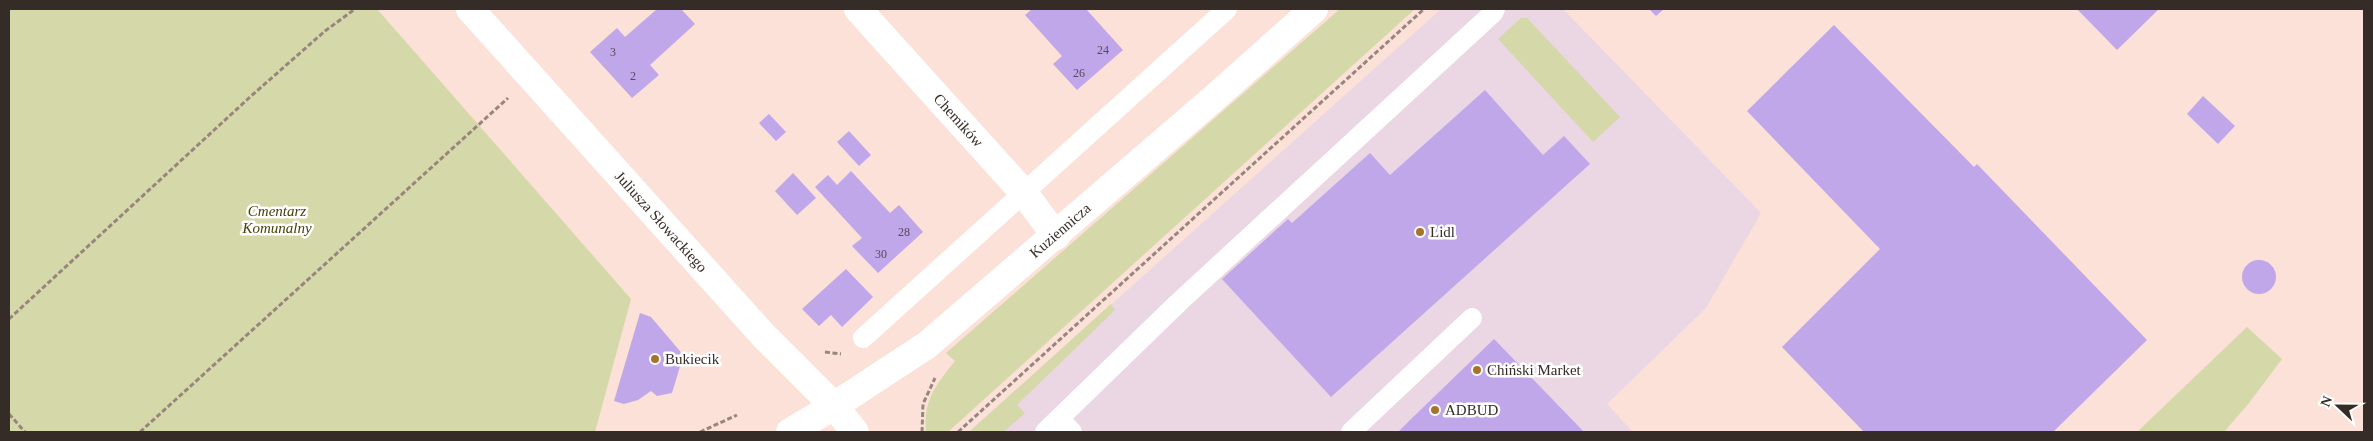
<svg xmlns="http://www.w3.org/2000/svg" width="2373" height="441" viewBox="0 0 2373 441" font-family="Georgia,serif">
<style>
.commercial{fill:#ebd6e4}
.green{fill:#d5d8a8}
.building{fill:#bfa7ea}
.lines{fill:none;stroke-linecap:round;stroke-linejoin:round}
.path{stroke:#97857e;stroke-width:3;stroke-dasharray:5 2.5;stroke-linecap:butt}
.lane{stroke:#fff;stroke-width:20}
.street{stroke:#fff;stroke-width:28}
.secondary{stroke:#fff;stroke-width:28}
.poi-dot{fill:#a7722b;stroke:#fff;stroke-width:2}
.labels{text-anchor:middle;stroke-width:5;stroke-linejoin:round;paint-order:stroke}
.number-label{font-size:12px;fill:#584a58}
.street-label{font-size:15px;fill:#352b27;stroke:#fff}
.park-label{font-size:15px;font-style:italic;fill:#414205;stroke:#fff}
.poi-label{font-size:15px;fill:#352b27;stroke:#fff;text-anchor:start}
</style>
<rect width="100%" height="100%" fill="#fbe1d7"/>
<!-- commercial -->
<path class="commercial" d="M1441,9H1563L1761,213L1706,308L1607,404L1633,432H969Z"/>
<!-- green -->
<path class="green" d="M9,9H377L631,299L595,432H9Z
M1340,9H1415L948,432H926C923,400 936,385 955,361L946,353Z
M1521,18H1527L1620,117L1593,142L1498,39Z
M1111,304L1115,310L1017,405L1025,413L1004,432H969Z
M2247,327L2282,359L2249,403L2224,432H2137Z"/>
<!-- building -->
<path class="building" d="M657,9H681L695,24L650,65L659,75L632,98L590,52L617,28L625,37Z
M1032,9H1086L1123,50L1077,90L1053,64L1062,56L1025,15Z
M1649,9H1664L1656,16Z
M2077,9H2159L2117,50Z
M1834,25L1974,167L1977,164L2147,340L2053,432H1864L1782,347L1880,249L1747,111Z
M1485,90L1543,155L1564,136L1590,164L1331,397L1222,279L1288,219L1292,223L1370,153L1390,175Z
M2203,96L2235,126L2218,144L2187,114Z
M769,114L786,132L776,141L759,123Z
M849,131L871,155L859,166L837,142Z
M851,171L890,213L899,205L923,232L878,273L852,246L862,238L815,187L828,175L837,185Z
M793,173L816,198L797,215L775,191Z
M2242 277a17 17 0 1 1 34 0a17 17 0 1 1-34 0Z
M846,269L873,297L842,327L831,315L819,326L802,309Z
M640,313L651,317L685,357L682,360L672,393L657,396L651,391L638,400L624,404L614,401Z
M1494,339L1584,432H1398L1409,421Z"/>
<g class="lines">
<!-- path -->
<path class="path" d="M9,319L250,97L325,31L355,9
M825,352L841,354
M9,414L25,432
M140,432L508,98
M700,432L737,415
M922,432L923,404L935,378
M958,432L1424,9"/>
<!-- lane -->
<path class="lane" d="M863,338L1227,9
M1059,418L1072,432
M1045,432L1178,303L1493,13L1495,9
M1351,432L1472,318"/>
<!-- street -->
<path class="street" id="s1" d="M858,9L1024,193L1056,236"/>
<!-- secondary -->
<g class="secondary">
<path id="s2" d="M470,9L763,335L834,406L855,432"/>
<path id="s3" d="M790,432L834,406L927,345L1213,99L1314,9"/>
</g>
</g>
<!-- markers -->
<g class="poi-dot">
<circle cx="1420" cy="232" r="5"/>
<circle cx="655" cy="359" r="5"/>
<circle cx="1477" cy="370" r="5"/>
<circle cx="1435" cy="410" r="5"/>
</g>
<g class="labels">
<!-- number labels -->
<g class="number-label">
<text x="1103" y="54">24</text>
<text x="613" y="56">3</text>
<text x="1079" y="77">26</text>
<text x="633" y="80">2</text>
<text x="904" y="236">28</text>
<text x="881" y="258">30</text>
</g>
<!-- street labels -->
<g class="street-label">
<text dy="5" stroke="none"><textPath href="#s1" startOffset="150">Chemików</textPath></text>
<text dy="5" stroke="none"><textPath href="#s2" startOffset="286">Juliusza Słowackiego</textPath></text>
<text dy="5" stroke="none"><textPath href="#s3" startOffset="338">Kuziennicza</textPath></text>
</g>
<!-- park labels -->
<g class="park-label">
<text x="277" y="216">Cmentarz<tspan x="277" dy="17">Komunalny</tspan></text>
</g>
<!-- poi labels -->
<g class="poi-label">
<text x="1430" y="237">Lidl</text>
<text x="665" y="364">Bukiecik</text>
<text x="1487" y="375">Chiński Market</text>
<text x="1445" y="415">ADBUD</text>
</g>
</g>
<!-- border -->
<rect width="2373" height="441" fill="none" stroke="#352b27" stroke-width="20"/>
<!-- north arrow -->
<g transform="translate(2338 406) rotate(292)" stroke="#ffffff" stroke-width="4" paint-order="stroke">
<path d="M0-4L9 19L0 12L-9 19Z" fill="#352b27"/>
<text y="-8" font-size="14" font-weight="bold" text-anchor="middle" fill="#352b27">N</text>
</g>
</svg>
